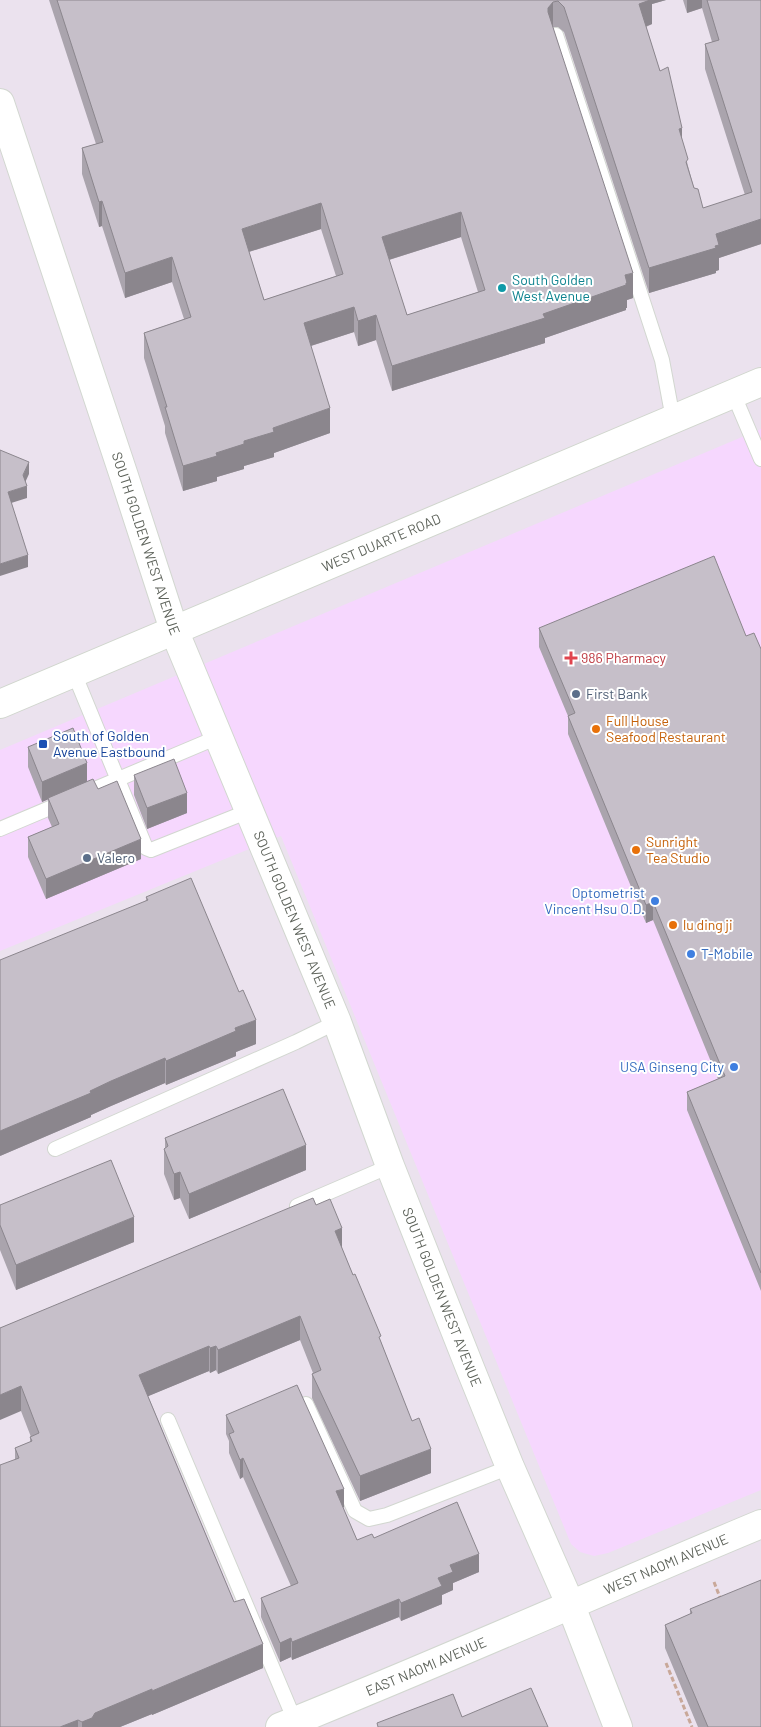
<svg xmlns="http://www.w3.org/2000/svg" width="761" height="1727" viewBox="0 0 761 1727" font-family="Barlow,sans-serif">
<style>
.commercial{fill:#f6d7fe}
.lines{fill:none;stroke-linecap:round;stroke-linejoin:round}
.service-casing{stroke:#d2d7d0;stroke-width:16}
.tertiary-casing{stroke:#d2d7d0;stroke-width:30}
.secondary-casing{stroke:#d0d6cd;stroke-width:30}
.path{stroke:#c9a899;stroke-width:3;stroke-dasharray:5 2.5;stroke-linecap:butt}
.service{stroke:#fff;stroke-width:14}
.tertiary{stroke:#fff;stroke-width:28}
.secondary{stroke:#fff;stroke-width:28}
.wall{fill:#aaa4ad;fill-rule:evenodd}
.shaded-wall{fill:#8b868d}
.building{fill:#c6bfc9;stroke:#8b868d;fill-rule:evenodd}
.culture-dot{fill:#0f9aa8;stroke:#fff;stroke-width:2}
.health-dot{fill:#e0444e;stroke:#fff;stroke-width:2}
.service-dot{fill:#5c6f8a;stroke:#fff;stroke-width:2}
.food-dot{fill:#e8710a;stroke:#fff;stroke-width:2}
.transit-dot{fill:#1a4fb4;stroke:#fff;stroke-width:2}
.shop-dot{fill:#3f7fe0;stroke:#fff;stroke-width:2}
.labels{text-anchor:middle;stroke-width:4;stroke-linejoin:round;paint-order:stroke}
.culture-label{font-size:14px;fill:#0d838f;stroke:#fff;text-anchor:start}
.street-label{font-size:14px;fill:#5e635b;stroke:#fff}
.health-label{font-size:14px;fill:#be3a42;stroke:#fff;text-anchor:start}
.service-label{font-size:14px;fill:#4e5e75;stroke:#fff;text-anchor:start}
.food-label{font-size:14px;fill:#c56008;stroke:#fff;text-anchor:start}
.transit-label{font-size:14px;fill:#164399;stroke:#fff;text-anchor:start}
.shop-label{font-size:14px;fill:#366cbe;stroke:#fff;text-anchor:end}
</style>
<rect width="100%" height="100%" fill="#ebe2ee"/>
<!-- commercial -->
<path class="commercial" d="M761,429V1490L608,1553L594,1556L580,1552L571,1544L281,836L0,951V750Z"/>
<g class="lines">
<defs>
<path id="service" d="M556,35L662,360L673,419
M733,393L761,459
M74,673L146,848L151,850L249,811
M0,829L218,737
M55,1149L296,1042L337,1022
M297,1206L390,1166
M306,1404L355,1511L369,1519L387,1515L510,1467
M168,1420L295,1721"/>
<g id="tertiary">
<path id="s1" d="M0,103L124,476L174,630L337,1022L390,1166L470,1368L510,1467L571,1606L618,1727"/>
<path id="s2" d="M280,1727C442,1662 600,1591 761,1524"/>
</g>
<g id="secondary">
<path id="s3" d="M0,704L761,382"/>
</g>
</defs>
<!-- service casing -->
<use href="#service" class="service-casing"/>
<!-- tertiary casing -->
<use href="#tertiary" class="tertiary-casing"/>
<!-- secondary casing -->
<use href="#secondary" class="secondary-casing"/>
<!-- path -->
<path class="path" d="M714,1582L721,1600
M666,1663L692,1727"/>
<!-- service -->
<use href="#service" class="service"/>
<!-- tertiary -->
<use href="#tertiary" class="tertiary"/>
<!-- secondary -->
<use href="#secondary" class="secondary"/>
</g>
<!-- wall -->
<path class="wall" d="M49,0H666L652,4V24L646,27L682,141L688,166L694,188L703,208L745,195L705,69V44L712,42L702,8L687,13L683,0H761V244L719,258V270L716,271V273L649,293L564,32L558,27H553L633,298L627,300V308H626V310L545,338V343L392,391L376,340L358,346L354,332L311,346L330,433L274,453V457L244,466V469L217,477V481L183,491L165,433V426L144,358V333L184,319L172,282L125,298L102,226L99,227L82,174V148L96,144ZM321,229L336,276L264,300L249,252ZM461,237L478,292L407,315L389,260Z
M539,628L746,636L761,649V1291L687,1110V1092L718,1079L653,920L646,923L568,734V716L539,647Z
M28,747L98,789L141,859L46,899L28,857V837L52,827L48,818V799L42,802L28,767Z
M134,775L187,813L147,829L134,795Z
M146,897L256,1044L236,1052V1056L166,1085L165,1083L111,1106L91,1115V1117L0,1156L146,900Z
M165,1138L306,1170L189,1219L180,1198L174,1200L164,1174V1149L165,1148Z
M0,1205L134,1242L16,1290L0,1250Z
M316,1205L342,1249L381,1342L431,1473L360,1501L312,1398V1374L313,1373L300,1340L218,1374L216,1370L210,1373L209,1371L148,1396L234,1602L263,1668L152,1715V1714L120,1727H0L15,1460V1448L30,1442V1437H31L21,1411L0,1328Z
M226,1415L344,1507L343,1508L357,1540L374,1538L479,1572L453,1583V1590L442,1595V1604L401,1621L399,1617L292,1660L291,1657L280,1662L261,1617V1598L291,1586L243,1477L240,1479L229,1453V1441L226,1434Z
M690,1609L761,1727H698L665,1648V1625L690,1614Z"/>
<!-- shaded-wall -->
<path class="shaded-wall" d="M648,0H666L652,4V24L639,29V4Z
M687,0H702V8L687,13Z
M553,2V27L548,33V8Z
M682,128V153L679,129Z
M102,201V226L99,227V202Z
M321,203V229L242,254V229Z
M461,212V237L382,262V237Z
M761,219V244L719,258V270L716,271V273L649,293V268L716,234Z
M172,257V282L125,298V273Z
M633,273V298L627,300V308H626V310L545,338V343L392,391V366L543,314L625,275Z
M354,307V332L304,348V323Z
M376,315V340L358,346V321Z
M330,408V433L274,453V457L244,466V469L217,477V481L183,491V466L244,441L273,428Z
M29,462V474L23,487V475Z
M27,486V498L8,504V492Z
M28,555V567L0,576V564Z
M87,763V783L42,802V782Z
M187,793V813L147,829V808Z
M141,839V859L46,899V879Z
M653,902V920L646,923V905Z
M256,1020V1044L236,1052V1056L166,1085V1061L235,1028Z
M165,1058V1083L111,1106L91,1115V1117L0,1156V1131L111,1081Z
M306,1145V1170L189,1219V1194Z
M180,1172V1198L174,1200V1174Z
M134,1217V1242L16,1290V1265Z
M342,1228V1252L335,1231Z
M300,1316V1340L218,1374V1350Z
M209,1346V1371L139,1400V1375Z
M216,1346V1370L210,1373V1348Z
M21,1386V1411L0,1420V1395Z
M431,1449V1473L360,1501V1476Z
M243,1458V1477L240,1479V1460Z
M344,1489V1507L336,1510V1491Z
M479,1554V1572L453,1583V1590L442,1595V1604L401,1621V1603L438,1578L450,1565Z
M399,1599V1617L292,1660V1642Z
M291,1638V1657L280,1662V1643Z
M263,1644V1668L152,1715V1691Z
M152,1689V1714L120,1727H82V1722L95,1713Z
M78,1720V1727H60Z"/>
<!-- building -->
<path class="building" d="M57,0H650L639,4L660,71L668,67L682,128L679,129L688,159L686,162L694,188L698,189L703,208L752,192L705,44L719,40L707,0H761V219L716,234L719,245L715,246L716,248L649,268L564,7L558,1L553,2L548,8V12L633,273L625,275L627,283H626V285L543,314L545,318L392,366L376,315L358,321L354,307L304,323L330,408L273,428L274,432L244,441V444L216,453L217,456L183,466L165,407H167L144,333L191,317L172,257L125,273L102,201L99,202L82,148L103,142ZM321,203L343,274L264,300L242,229ZM461,212L485,290L407,315L382,237Z
M0,450L29,462L23,475L27,486L8,492L28,555L0,564Z
M714,556L746,636L754,633L761,649V1273L687,1092L725,1076L653,902L646,905L568,716L575,713L539,628Z
M73,728L87,763L42,782L28,747Z
M174,759L187,793L147,808L134,775Z
M93,779L98,789L117,781L141,839L46,879L28,837L59,824L48,798Z
M191,878L239,992L243,990L256,1020L235,1028L236,1031L166,1061L165,1058L111,1081L90,1091L91,1093L0,1131V960L148,900L146,897Z
M283,1089L306,1145L189,1194L180,1172L174,1174L164,1149L168,1146L165,1138Z
M111,1160L134,1217L16,1265L0,1225V1205Z
M313,1198L316,1205L330,1199L342,1228L335,1231L353,1275L355,1274L381,1336L379,1337L412,1421L419,1418L431,1449L360,1476L312,1374L321,1370L300,1316L218,1350L216,1346L210,1348L209,1346L139,1375L234,1602L244,1599L263,1644L152,1691V1689L95,1713L92,1718L82,1722L78,1720L60,1727H0V1465L19,1458L15,1448L32,1441L30,1437L39,1433L21,1386L0,1395V1328Z
M297,1385L344,1489L336,1491L357,1540L372,1534L374,1538L457,1502L479,1554L450,1565L453,1572L438,1578L442,1586L401,1603L399,1599L292,1642L291,1638L280,1643L261,1598L298,1583L243,1458L240,1460L229,1434L234,1432L226,1415Z
M761,1580V1727H708L665,1625L692,1613L690,1609Z
M531,1688L548,1727H378L377,1723L453,1694L462,1717Z"/>
<!-- markers -->
<circle class="culture-dot" cx="502" cy="288" r="5"/>
<path class="health-dot" d="M568.5 650.5h5v5h5v5h-5v5h-5v-5h-5v-5h5z"/>
<g class="service-dot">
<circle cx="576" cy="694" r="5"/>
<circle cx="87" cy="858" r="5"/>
</g>
<g class="food-dot">
<circle cx="596" cy="729" r="5"/>
<circle cx="636" cy="850" r="5"/>
<circle cx="673" cy="925" r="5"/>
</g>
<rect class="transit-dot" x="38" y="739" width="10" height="10" rx="2.5"/>
<g class="shop-dot">
<circle cx="655" cy="901" r="5"/>
<circle cx="691" cy="954" r="5"/>
<circle cx="734" cy="1067" r="5"/>
</g>
<g class="labels">
<!-- culture labels -->
<g class="culture-label">
<text x="512" y="285">South Golden<tspan x="512" dy="16">West Avenue</tspan></text>
</g>
<!-- street labels -->
<g class="street-label">
<text dy="5" stroke="none"><textPath href="#s3" startOffset="414">WEST DUARTE ROAD</textPath></text>
<text dy="5" stroke="none"><textPath href="#s1" startOffset="464">SOUTH GOLDEN WEST AVENUE</textPath></text>
<text dy="5" stroke="none"><textPath href="#s1" startOffset="869">SOUTH GOLDEN WEST AVENUE</textPath></text>
<text dy="5" stroke="none"><textPath href="#s1" startOffset="1274">SOUTH GOLDEN WEST AVENUE</textPath></text>
<text dy="5" stroke="none"><textPath href="#s2" startOffset="419">WEST NAOMI AVENUE</textPath></text>
<text dy="5" stroke="none"><textPath href="#s2" startOffset="158">EAST NAOMI AVENUE</textPath></text>
</g>
<!-- health labels -->
<g class="health-label">
<text x="581" y="663">986 Pharmacy</text>
</g>
<!-- service labels -->
<g class="service-label">
<text x="586" y="699">First Bank</text>
<text x="97" y="863">Valero</text>
</g>
<!-- food labels -->
<g class="food-label">
<text x="606" y="726">Full House<tspan x="606" dy="16">Seafood Restaurant</tspan></text>
<text x="646" y="847">Sunright<tspan x="646" dy="16">Tea Studio</tspan></text>
<text x="683" y="930">lu ding ji</text>
</g>
<!-- transit labels -->
<g class="transit-label">
<text x="53" y="741">South of Golden<tspan x="53" dy="16">Avenue Eastbound</tspan></text>
</g>
<!-- shop labels -->
<g class="shop-label">
<text x="645" y="898">Optometrist<tspan x="645" dy="16">Vincent Hsu O.D.</tspan></text>
<text x="701" y="959" text-anchor="start">T-Mobile</text>
<text x="724" y="1072">USA Ginseng City</text>
</g>
</g>
</svg>
